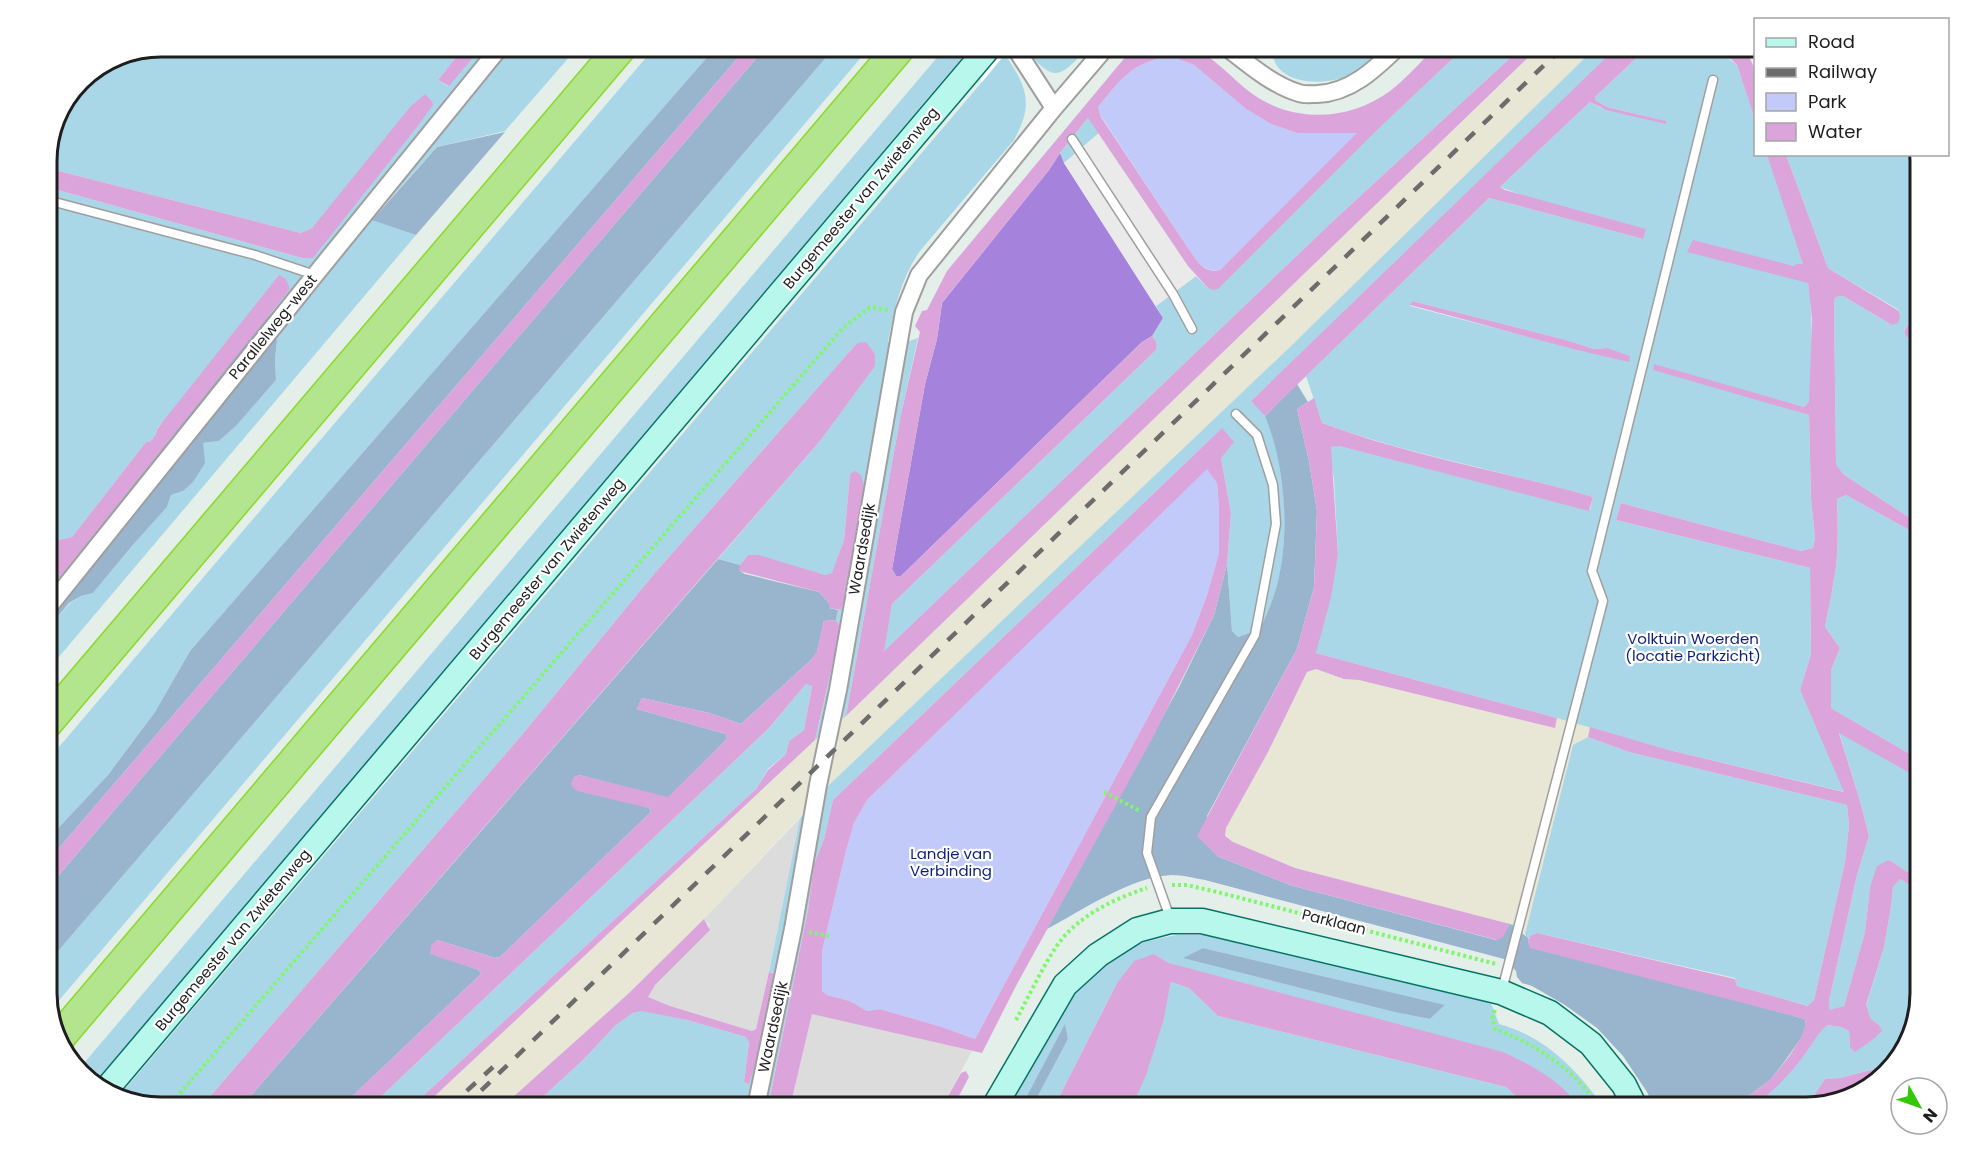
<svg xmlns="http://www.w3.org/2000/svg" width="1967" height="1154" viewBox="0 0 1967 1154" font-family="Poppins,sans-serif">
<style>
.residential{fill:#dbdcdb}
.industrial{fill:#e8e7d6}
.grass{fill:#aad7e8;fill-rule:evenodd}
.forest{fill:#99b5cd}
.park{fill:#c1caf8}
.pitch{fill:#a583dd}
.parking{fill:#eaeaea}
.water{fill:#dba5dc;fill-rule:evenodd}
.pier{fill:#fff}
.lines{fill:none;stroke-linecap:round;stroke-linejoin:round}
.lane-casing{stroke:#9f9f9f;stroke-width:11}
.street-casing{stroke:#9f9f9f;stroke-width:20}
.secondary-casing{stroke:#077365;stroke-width:27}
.highway-casing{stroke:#8cd727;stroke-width:33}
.path{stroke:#7ff76c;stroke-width:4;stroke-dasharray:3 3;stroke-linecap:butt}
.lane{stroke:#fff;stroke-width:8}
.street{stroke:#fff;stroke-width:16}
.secondary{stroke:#b8f8ec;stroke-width:24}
.highway{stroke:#b2e58d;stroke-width:30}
.rail{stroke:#6c6c6c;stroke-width:4.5;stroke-dasharray:12 12;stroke-linecap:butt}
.labels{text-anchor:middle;stroke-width:4.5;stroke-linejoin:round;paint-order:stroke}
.street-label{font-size:15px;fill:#1e1e1e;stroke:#fff}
.park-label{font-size:15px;fill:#0d1e7a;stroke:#fff}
.rim{fill:none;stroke:#1e1e1e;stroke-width:3}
</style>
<rect width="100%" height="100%" fill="#e4efe9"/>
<!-- residential -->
<path class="residential" d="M800,818L769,972L756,1029L752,1031L670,1006L647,997L655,985L710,926L704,919Z
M812,1013L972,1051L942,1107H790Z"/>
<!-- industrial -->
<path class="industrial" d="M1539,47H1596L1291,346L830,784L704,919L628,994L502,1107H423L815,740L846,716Z
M1316,669L1344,679L1359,680L1555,727L1557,718L1590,727L1588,737L1573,745L1525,934L1513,925L1295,868L1233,842L1225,836L1226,828L1268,752L1307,672Z"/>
<!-- grass -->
<path class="grass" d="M1306,46L1345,57L1348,47H1388C1376,57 1365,69 1350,75C1323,87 1271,86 1272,47Z
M161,47H464L438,80L448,86L482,47H578L505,131L437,147L372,219L416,235L47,671V650L51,645L50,633L55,620L70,603L81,596L93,593L132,546L167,507L171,495L183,491L203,443L219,441L237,425L276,380L275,359L277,341L269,313L290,288L157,428L156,434L150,442H146L72,537L58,540L47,537V187L302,258H312L432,101L427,97L312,228L301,233L47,168V154L80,80L118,55Z
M655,47H716L190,651L155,712L108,775L47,840V761Z
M835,47H870L50,1011L47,1000V964Z
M946,47H971L95,1084L79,1069Z
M1024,47H1088C1059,80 1053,83 1024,47Z
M1465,47H1522L1332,222L883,652L892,604L1156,350C1158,344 1156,340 1152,336L1163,318L1156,306L1196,276L1208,288Z
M1596,47H1618L1251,401C1256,406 1263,411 1266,418C1287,457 1289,539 1278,582C1274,598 1267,614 1260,629L1238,637L1232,631L1227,564L1231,513L1221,458L1222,428L833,800L824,839L814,864L808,910L768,1107H748L739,1099L736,1107H532L583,1060L616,1025L633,1013L641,1010L687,1020L746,1037L749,1043L744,1082L749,1084L760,1051L775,973L769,972L800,818L830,784L1291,346Z
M1648,47C1678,47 1713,43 1737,65L1755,120L1756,154L1767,155C1782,199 1803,245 1809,291C1814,328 1810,365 1810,402L1804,407L1654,365L1809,415L1811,499L1815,538L1813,548L1801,551L1621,503L1616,520L1810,568L1811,654L1800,690L1845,792L1669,750L1557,718L1316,653L1338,555L1334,479L1329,449L1332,446H1339L1590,510L1593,497C1503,471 1410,455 1322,423L1306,376L1489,198L1643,239L1500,187L1590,102L1601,108L1666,121L1607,107L1595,100V97ZM1412,301L1566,340L1594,349L1607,348L1586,352L1410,306Z
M1004,53C1026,86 1035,102 1014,140L920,251C901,278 894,310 888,342L909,341L918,338L901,414L846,716L815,740L841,628L836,620L838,610H840L856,550L855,537L862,500L850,474L844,540L833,573L825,575L748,555L740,565L718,559L820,441L874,366L875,354L857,343L654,574L521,736L201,1107H161L119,1096L982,82Z
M1089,117L1099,133L1064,163L1060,153Z
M1786,155H1920V321L1915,318L1910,320L1904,331L1908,337L1920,344V760L1831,708V670L1840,648L1825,627C1827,613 1831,600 1833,585C1839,557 1838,528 1837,499L1846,495L1911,531L1919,527L1916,522L1843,474L1836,464L1834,300L1838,296H1843L1892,325L1900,315L1899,310L1828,268Z
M806,684L812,685L804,730L789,741L786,754L768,769L756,789L411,1107H370L768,729Z
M1839,732L1920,779V880L1889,860L1870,887L1865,932L1844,1006L1830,1011L1829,1001L1857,875L1869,836L1860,801Z
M1588,737L1629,752L1847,805L1849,825L1845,862L1814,1000L1809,1006L1737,986L1735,978L1537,933L1527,939L1525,934L1573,745Z
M1900,879L1920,891V993L1905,1050L1890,1065L1840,1078L1825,1079L1806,1107H1747L1771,1092L1808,1050L1818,1032L1828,1025L1841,1027L1849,1031L1850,1046L1855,1051L1874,1039L1879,1025L1871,1019L1866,1006L1884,947L1891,907L1893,887Z
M1177,935H1216L1491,1003L1499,1024C1544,1036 1578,1070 1603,1107H1579L1573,1098L1169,963L1154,954L1117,983L1054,1107H1032L1068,1039L1065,1025L1021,1107H1010C1034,1062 1069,984 1112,956C1132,944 1155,939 1177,935ZM1203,948L1444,1005H1445L1430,1019L1394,1012L1184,958Z
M1171,982L1189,988L1218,1016L1506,1087L1527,1107H1132C1150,1065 1162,1027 1171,982Z
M1869,1086L1864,1092L1827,1102L1831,1095Z"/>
<!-- forest -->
<path class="forest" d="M716,47H747L47,862V840L108,775L155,712L190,651Z
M766,47H835L47,964V889Z
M505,132L416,235L372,220L437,147Z
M269,313L277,341L275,359L276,380L237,425L219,441L203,443L205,463L193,482L183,491L171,495L167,507L132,546L93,593L81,596L69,603L55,620L50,633L51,645L47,650V593Z
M1297,384L1308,402L1297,409L1309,461L1317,511L1314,587L1297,649L1207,816L1217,856L1290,885L1496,940L1509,926L1506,923L1513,925L1529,939L1528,943L1805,1019L1806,1024L1804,1034L1782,1065L1770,1080L1751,1094L1727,1107H1654L1647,1092L1623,1056L1597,1028L1565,1005L1532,986L1522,983L1517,977L1516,971L1504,959L1205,880C1194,878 1182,875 1172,875C1130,877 1083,910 1047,929L1179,687L1214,615L1227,564L1232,631L1238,637L1260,629C1267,614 1274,598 1278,581C1290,531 1285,464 1265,416Z
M718,559L740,565V571L745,574L819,592L829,603V608L838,610L836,620L824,621L817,652L812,659L741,724L709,713L642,698L637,709L726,734L727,739L668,798L579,775L573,778L649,808L651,812L500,957L495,958L437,940L430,953L479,970L481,974L341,1107H241Z
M1203,948L1445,1005L1430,1019L1394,1012L1183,958Z
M1065,1024L1068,1039L1032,1107H1021Z"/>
<!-- park -->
<path class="park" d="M1170,56L1194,65L1246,109L1271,124L1297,133H1358L1220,270C1203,273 1197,260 1188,248L1101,116L1098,107C1121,79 1131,63 1170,56Z
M1207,468L1217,483L1219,506V553L1207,595L1192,635L975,1039L942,1027L880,1009L867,1011L850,1001L827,995L822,991V951L846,851L854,823L867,800Z"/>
<!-- pitch -->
<path class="pitch" d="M1060,153L1064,163L1163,318L1152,336L1142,342L901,576H896L892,569L925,384L937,339L942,303L1049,170Z"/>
<!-- parking -->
<path class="parking" d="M1099,133L1196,276L1156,306L1064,163Z"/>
<!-- water -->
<path class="water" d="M1618,46L1648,47L1595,97V100L1607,107L1666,121V124L1606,110L1590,102L1500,187L1505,190L1646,229L1643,239L1489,198L1265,416L1251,401Z
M464,47H482L449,86L438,80Z
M747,47H766L47,889V862Z
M1142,47C1156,47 1173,44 1188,47C1207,50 1231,77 1246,89C1287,123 1347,123 1390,91C1406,79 1421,61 1436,47H1465L1377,130L1218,289L1213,290L1208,288L1188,266L1088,118L1060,153L1049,170L942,303L937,339L925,384L892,569L896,576H901L1142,342L1152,336C1156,340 1158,344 1156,350L892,604L884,651L1332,222L1522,47H1539L846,716L901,414L920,332L915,326L922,311L927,310L947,271L1127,55ZM1170,56L1194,65L1246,109L1271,124L1297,133H1357L1220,270C1203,274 1197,260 1188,248L1101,117L1098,107C1121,79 1131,63 1170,56Z
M1306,47H1348L1345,57Z
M1698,47H1745L1755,70V120L1737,65L1731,59Z
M425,94L432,101L433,105L417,127L313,258H302L47,187V168L301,233L312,228L410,107Z
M1767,155H1786L1828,268L1899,311L1900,316L1898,323L1892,325L1843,296H1838L1834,300L1836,464L1843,474L1916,522L1919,527L1911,531L1846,495L1837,499C1838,528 1839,557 1833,585C1831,600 1827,613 1825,627L1840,648L1831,670V708L1920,760V779L1839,733L1860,801L1869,836L1857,875L1829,1001L1830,1010L1844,1006L1865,932L1870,887L1877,866L1889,860L1920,880V891L1900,879L1893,887L1891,907L1884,947L1866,1005L1871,1019L1879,1025L1882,1031L1874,1039L1855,1052L1850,1047L1849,1031L1841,1027L1828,1025C1818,1032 1815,1040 1808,1050C1796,1067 1766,1103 1746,1107C1740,1109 1732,1107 1727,1107C1741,1100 1754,1093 1767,1082C1778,1073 1810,1032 1805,1019L1530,948L1528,943L1530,936L1537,933L1735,979L1737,986L1808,1006L1814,1000L1845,862L1849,825L1847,805L1629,752L1588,737L1590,727L1669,750L1844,792L1800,690L1811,654L1810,568L1616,520L1621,503L1801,551L1813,548L1815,538L1811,499L1809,415L1653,370L1654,364L1804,407L1809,402L1812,319L1808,283L1687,252L1693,240L1794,266L1796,264H1803Z
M279,275L286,279L290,289L47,593V571L54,560L47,556V537L58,540L72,537L146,442H150L156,434L157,429Z
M1412,301L1566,340L1594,349L1607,348L1630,356L1629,362C1555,346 1483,324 1410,305Z
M1915,318L1920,321V344L1907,337L1904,332L1910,320Z
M866,342L875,354V366L820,441L241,1107H201L521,736L654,574L857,343Z
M1314,398L1322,423C1410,456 1503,471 1593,497L1589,511L1339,446L1331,447L1338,555L1331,597L1316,653L1557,718L1555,728L1359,680L1344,679L1316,669L1307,672L1268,752L1226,828L1225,836L1233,842L1295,868L1506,923L1509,926L1503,937L1497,940L1290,885L1217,856L1197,836L1297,649L1314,587L1317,511L1309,461L1297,409Z
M1222,428L1234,442L1221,458L1231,513L1227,564L1214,615L1151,741L1017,984L982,1053L812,1014L790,1107H768L808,910L814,864L824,839L833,800ZM1207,469L1217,483L1219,507V553L1207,595L1192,635L975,1039L942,1027L880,1009L867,1011L850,1001L827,995L822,991V951L846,851L854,823L867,800Z
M855,471L861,475L864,486L855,537L856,550L848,587L841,610L829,608V603L819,592L739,571L740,565L748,555H759L825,575L832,573L844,540L850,474Z
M836,620L841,628L815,740L423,1107H411L756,789L768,770L786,754L789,741L804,730L812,686L806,684L768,729L370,1107H341L481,974L479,970L435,956L430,953L431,945L437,940L495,958L500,957L651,812L649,808L577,791L571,785L573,778L579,775L668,797L727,739L726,734L637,709L642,698L709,713L741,724L812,659L817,651L824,621Z
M704,919L710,930L655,985L648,997L670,1006L752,1031L756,1029L769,972L776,974L760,1051L749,1084L744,1082L749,1043L746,1037L687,1020L641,1011L633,1013L616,1025L583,1060L532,1107H502L628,994Z
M1154,954L1169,963L1503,1052C1531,1065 1562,1081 1579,1107H1527L1506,1087L1218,1016L1189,988L1171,982L1163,1022L1146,1075L1132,1107H1054L1117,983L1134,961Z
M1890,1065L1869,1086L1831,1095L1827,1102L1806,1107L1825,1079L1840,1078Z
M966,1071L969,1077L953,1107H942L961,1073Z"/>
<!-- pier -->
<path class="pier" d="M970,47H1011L982,82L964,54Z"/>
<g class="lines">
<defs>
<path id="lane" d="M1072,139L1173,294L1192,329
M47,200L255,255L315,275
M1170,918L1147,853L1151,817L1255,635L1276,524L1273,485L1257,435L1236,414
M1502,990L1603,601L1592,571L1713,80"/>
<path id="street" d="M1014,46L1054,108
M1225,46C1247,63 1272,85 1299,93C1304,95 1311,94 1317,94C1351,93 1376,68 1399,46
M47,609L315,275L501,46
M756,1107L793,929L818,785L838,690L904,312L919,275L1054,108L1107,46"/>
<path id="secondary" d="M104,1092L990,46
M994,1107L1065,985L1098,955L1137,930L1170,921H1202L1501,992L1550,1013L1591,1044L1624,1085L1635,1107"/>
<path id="highway" d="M47,723L622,46
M59,1038L901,46"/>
</defs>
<!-- lane casing -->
<use href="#lane" class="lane-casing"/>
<!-- street casing -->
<use href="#street" class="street-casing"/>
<!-- secondary casing -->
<use href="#secondary" class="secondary-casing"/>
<!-- highway casing -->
<use href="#highway" class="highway-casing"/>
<!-- path -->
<path class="path" d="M1104,792L1140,811
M1172,885H1187L1217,892L1496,964
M809,932L829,936
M1495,1010L1492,1018L1495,1029C1536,1044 1575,1070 1599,1107
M1016,1020C1029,996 1041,970 1056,947C1076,917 1113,899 1147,888
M168,1107L842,329L870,307L888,310"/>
<!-- lane -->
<use href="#lane" class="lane"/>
<!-- street -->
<use href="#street" class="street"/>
<!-- secondary -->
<use href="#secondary" class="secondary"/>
<!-- highway -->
<use href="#highway" class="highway"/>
<!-- rail -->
<path class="rail" d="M449,1107L493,1067
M464,1107L1564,46"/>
</g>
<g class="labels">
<!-- street labels -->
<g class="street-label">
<text transform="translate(861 198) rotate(-50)" y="5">Burgemeester van Zwietenweg</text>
<text transform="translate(273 327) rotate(-51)" y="5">Parallelweg-west</text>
<text transform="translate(862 549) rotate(-80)" y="5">Waardsedijk</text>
<text transform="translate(547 569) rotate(-50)" y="5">Burgemeester van Zwietenweg</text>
<text transform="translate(1334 922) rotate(14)" y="5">Parklaan</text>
<text transform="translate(233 940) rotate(-50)" y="5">Burgemeester van Zwietenweg</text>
<text transform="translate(773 1027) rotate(-78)" y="5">Waardsedijk</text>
</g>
<!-- park labels -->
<g class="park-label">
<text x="1693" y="644">Volktuin Woerden<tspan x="1693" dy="17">(locatie Parkzicht)</tspan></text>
<text x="951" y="859">Landje van<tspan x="951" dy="17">Verbinding</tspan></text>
</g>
</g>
<!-- crop -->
<path d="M0 0H1967V1154H0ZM161 57H1806A104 104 0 0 1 1910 161V993A104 104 0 0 1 1806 1097H161A104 104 0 0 1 57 993V161A104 104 0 0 1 161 57Z" fill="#fff" fill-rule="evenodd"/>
<path class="rim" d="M161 57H1806A104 104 0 0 1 1910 161V993A104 104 0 0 1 1806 1097H161A104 104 0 0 1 57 993V161A104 104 0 0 1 161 57Z"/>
<!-- legend -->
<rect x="1754" y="18" width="195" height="138" fill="#ffffff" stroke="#a5a5a5" stroke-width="1.5"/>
<rect x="1766" y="38" width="30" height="9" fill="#b8f8ec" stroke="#a5a5a5" stroke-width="1.5"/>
<text x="1808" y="48" font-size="18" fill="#1e1e1e">Road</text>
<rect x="1766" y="68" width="30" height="9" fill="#6c6c6c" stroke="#a5a5a5" stroke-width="1.5"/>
<text x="1808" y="78" font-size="18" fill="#1e1e1e">Railway</text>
<rect x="1766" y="93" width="30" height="18" fill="#c1caf8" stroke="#a5a5a5" stroke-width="1.5"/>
<text x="1808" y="108" font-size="18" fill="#1e1e1e">Park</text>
<rect x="1766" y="123" width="30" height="18" fill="#dba5dc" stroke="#a5a5a5" stroke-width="1.5"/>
<text x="1808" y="138" font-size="18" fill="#1e1e1e">Water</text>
<!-- north arrow -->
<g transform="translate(1919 1106) rotate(130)"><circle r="28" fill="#ffffff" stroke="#a5a5a5" stroke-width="1.5"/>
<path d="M0-4.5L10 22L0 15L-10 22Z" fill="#32c804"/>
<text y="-9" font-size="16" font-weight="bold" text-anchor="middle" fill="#1e1e1e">N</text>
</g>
</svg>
